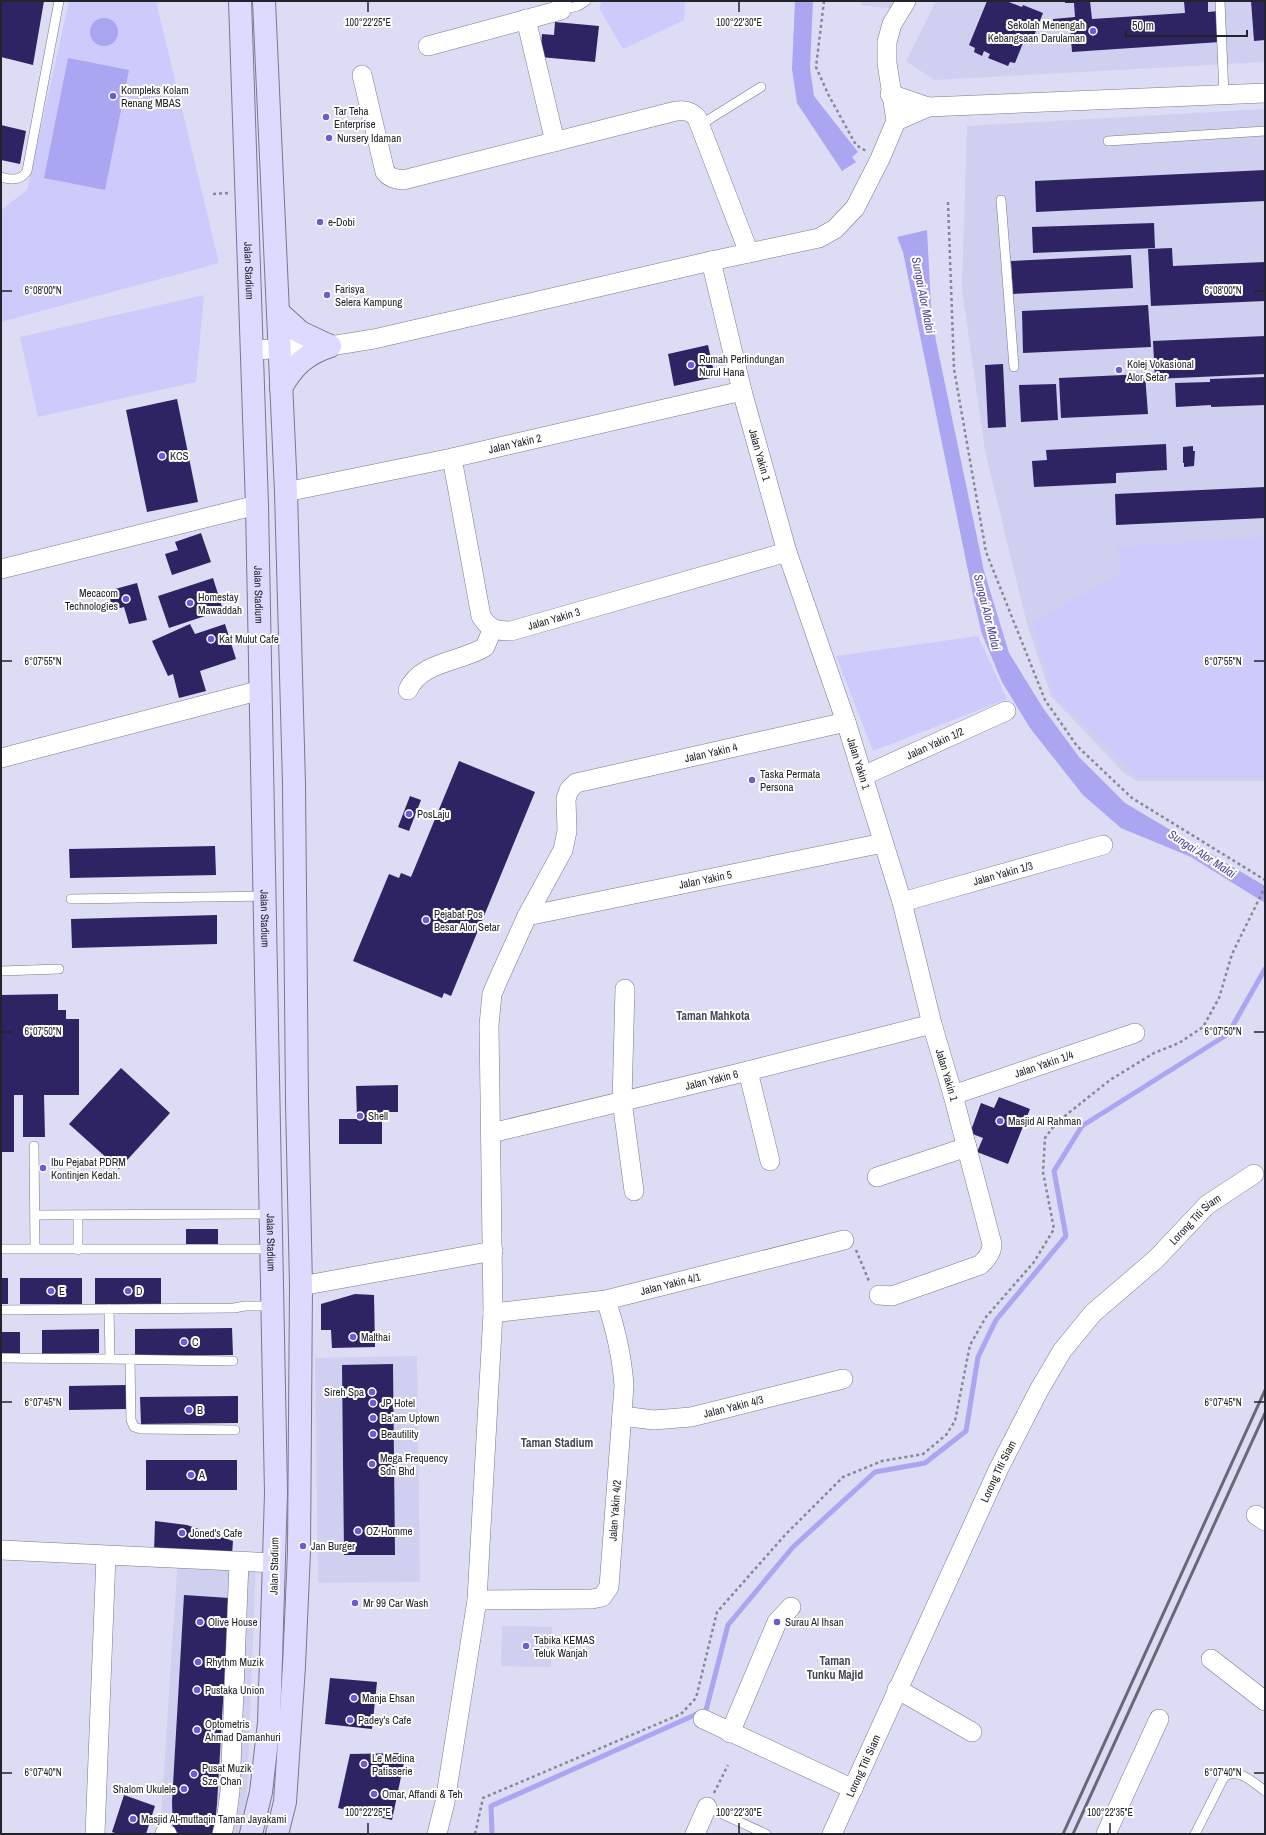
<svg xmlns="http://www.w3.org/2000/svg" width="1266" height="1835" viewBox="0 0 1266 1835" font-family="'Archivo Narrow',sans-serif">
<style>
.built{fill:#cfcfef}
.green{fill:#cccbfc}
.water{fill:#aaa6f1}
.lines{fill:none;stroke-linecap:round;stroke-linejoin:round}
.stream{stroke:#aaa6f1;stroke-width:5}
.building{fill:#2e2363}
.service-casing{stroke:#78788e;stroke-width:10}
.minor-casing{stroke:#78788e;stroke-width:20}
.secondary-casing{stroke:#78788e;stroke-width:24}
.path{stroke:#878798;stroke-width:2.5;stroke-dasharray:3 3;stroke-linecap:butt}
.service{stroke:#fff;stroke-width:9}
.minor{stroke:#fff;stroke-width:19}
.secondary{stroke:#dedaff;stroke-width:22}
.rail{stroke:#686877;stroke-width:3}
.ticks{fill:none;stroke:#23232c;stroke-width:1.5}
.poi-dot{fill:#6d5ad4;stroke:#fff;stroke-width:1.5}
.labels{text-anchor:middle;stroke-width:4;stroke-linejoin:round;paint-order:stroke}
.poi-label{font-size:11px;fill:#23232c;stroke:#fff;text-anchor:start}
.street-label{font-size:11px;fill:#23232c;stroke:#fff}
.water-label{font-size:12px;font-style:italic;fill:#50449b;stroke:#fff}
.neighbourhood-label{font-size:12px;font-weight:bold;fill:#47475b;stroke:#fff}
.ticks-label{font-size:10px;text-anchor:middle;fill:#23232c;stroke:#fff;stroke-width:4;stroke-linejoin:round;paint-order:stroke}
</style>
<rect width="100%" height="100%" fill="#dcdcf5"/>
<!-- built -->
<path class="built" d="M861,1H900L895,9L861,5Z
M936,1H1265V62L934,80L906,61Z
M1265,109V781H1137L1125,774L1051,696L1026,620L985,451L962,289L967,126Z
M417,1356L420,1582L318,1583L315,1358Z
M178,1555L256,1560L247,1795L240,1834H160Z
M502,1626L552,1627L551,1667L501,1666Z"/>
<!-- green -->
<path class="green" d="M69,1H156L219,263L1,322V210L27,190Z
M602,1H685L684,20L623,49L599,8Z
M204,295L196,382L38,417L20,337Z
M1265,537V778H1139L1053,695L1033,622L1122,573L1117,547Z
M978,636L1007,699L873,751L836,656Z"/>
<!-- water -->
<path class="water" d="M795,1H813L810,68L814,96L858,152L852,157L856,162L842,171L797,103L792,69Z
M90 32a14 14 0 1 1 28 0a14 14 0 1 1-28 0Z
M68,58L129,70L105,190L44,178Z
M927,230L931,306L936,341L984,571L1009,653L1043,708L1079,757L1125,803L1265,886V903L1191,857L1121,828L1083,795L1030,728L1002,682L982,634L975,605L903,252L897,237Z"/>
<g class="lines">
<!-- stream -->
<path class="stream" d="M492,1834L491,1806L706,1710L728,1625L793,1547L875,1472L925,1463L966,1431L978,1357L996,1320L1066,1236L1054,1171L1082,1126L1228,1034L1265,969"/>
</g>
<!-- building -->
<path class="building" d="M1,1H44L33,65L1,57Z
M987,1H1006L1022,7L1023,5L1043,13L1032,41L1025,38L1015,63L1010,62L1008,66L988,58L990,54L984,51L982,56L974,52L975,48L969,45Z
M1065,1H1090L1092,19L1185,13L1184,1H1208V12L1218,11L1220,42L1072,52L1070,25L1053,26V19L1075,17L1074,3H1065Z
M1251,1H1265V40L1254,41Z
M555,22L599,26L595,62L540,57L542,34L554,35Z
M1,125L26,131L20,164L1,160Z
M1265,170V201L1036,212L1035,181Z
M1154,223L1155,248L1033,253L1032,227Z
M1172,248L1173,266L1265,262V301L1151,306L1148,249Z
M1131,255L1133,288L1013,294L1011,261Z
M1148,305L1151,347L1023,353L1022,311Z
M1265,336V374L1155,379L1153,341Z
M708,345L715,377L674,386L668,354Z
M1003,364L1006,427L988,428L985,365Z
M1145,374L1148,414L1061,418L1059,378Z
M1265,377V405L1211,407V405L1176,407L1175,383L1210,382V379Z
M1056,384L1058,420L1021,422L1019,385Z
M177,399L198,502L147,512L126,410Z
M1166,444L1167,470L1116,473V483L1034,487L1032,461L1047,460L1046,450Z
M1193,446V451H1195L1194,466L1184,467V463H1183V447Z
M1265,487V518L1116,525L1115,494Z
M201,533L211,562L172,575L165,554L178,550L175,542Z
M213,578L223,610L169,628L158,596Z
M137,583L147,620L129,624L124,607L113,610L108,591Z
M190,624L195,634L225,624L236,659L200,671L206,691L179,698L173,674L168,676L152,641Z
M459,761L535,792L451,996L444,993L442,998L353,961L389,874L399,878L401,873L411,877Z
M410,796L421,800L409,831L398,827Z
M215,846L216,875L70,878L69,849Z
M217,915V944L72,948L71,919Z
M58,994V1010H66V1019H79V1095H44L45,1137H23V1095H14V1152H1V995Z
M121,1068L170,1113L119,1169L69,1124Z
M398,1085V1112H382V1144H339V1119H357L356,1086Z
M999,1097L1030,1109L1008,1164L977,1152L983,1138L970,1133L981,1103L994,1108Z
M186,1229H218V1245H186Z
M1,1278H8V1304H1Z
M20,1278H82V1304H20Z
M95,1278H161V1304H95Z
M355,1294L374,1295L375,1347L332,1348L331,1330H321V1304Z
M232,1328L233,1355L135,1356V1329Z
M99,1329V1353L42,1354V1330Z
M1,1332H20V1356H1Z
M393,1364L395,1555H344L342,1365Z
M126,1385V1409L69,1410V1386Z
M238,1396V1423L141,1424L140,1397Z
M146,1460H237V1490H146Z
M155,1521L187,1525L233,1541L232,1555L154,1553Z
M184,1595L229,1598L217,1804L214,1834H181L173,1831L172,1802Z
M330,1678L377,1682L372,1729L325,1724Z
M406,1753L392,1820L338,1808L350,1754Z
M124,1795L155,1806L146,1834H118L112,1832Z"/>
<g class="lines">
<defs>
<path id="service" d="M1220,1L1224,95
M561,10L578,6L586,1
M700,125L761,87
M1108,141L1265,131
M1,177C11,180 21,181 27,171L59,1
M1001,200L1014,367
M71,899L265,896
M1,971L59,969
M34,1146L35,1249
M35,1215L271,1214
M78,1216V1250
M1,1249H271
M1,1310L234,1308L245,1306H273
M1,1358L110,1359L109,1309
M110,1359L233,1361
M130,1359L131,1420L134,1427L141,1429L235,1430
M707,1807L766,1834
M1195,1834L1224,1777C1237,1766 1254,1783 1265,1791"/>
<g id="minor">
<path d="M526,19L555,142"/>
<path d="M428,46L561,10L562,1"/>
<path d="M362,75L385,172C390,178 395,179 403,180L676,111C685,110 691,111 697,118L749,253"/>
<path d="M890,94L928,107"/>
<path d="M896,121L928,107L1265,93"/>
<path id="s1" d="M711,261L742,391L787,552L846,722L902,902L932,1024L953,1095L992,1244C992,1253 987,1259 980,1265L892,1296L879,1295"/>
<path d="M252,350L330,346L374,339L711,261L819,238L835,229L855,208L880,159L896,121L887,63V42L892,24L906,1"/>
<path id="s2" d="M452,458L481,616C489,629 495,631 511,631L787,552"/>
<path id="s3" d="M286,492L452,458L742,391"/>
<path d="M1,569L257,505"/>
<path d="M408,690C421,661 461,662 485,647L492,630"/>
<path d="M1,758L261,690"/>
<path id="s4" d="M863,776L1006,711"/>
<path id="s5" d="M902,902L1103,845"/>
<path id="s6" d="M527,916L883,843"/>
<path d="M625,989L622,1101L634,1191"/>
<path d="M748,1071L770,1161"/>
<path id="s7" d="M953,1095L1135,1033"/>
<path id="s8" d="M491,1133L748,1071L932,1024"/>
<path d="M877,1177L967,1147"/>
<path d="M301,1286L493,1251"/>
<path id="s9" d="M493,1313L606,1300L844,1240"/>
<path id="s10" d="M622,1416L654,1420L691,1417L843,1379"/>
<path d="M1256,1515L1265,1521"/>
<path d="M1,1550L275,1563"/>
<path id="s11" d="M477,1600L592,1599L602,1597L609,1587L624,1386C622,1355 616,1330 606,1300"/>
<path d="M1211,1659L1265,1701"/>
<path d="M897,1689L972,1732"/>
<path d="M703,1719L853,1789"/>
<path d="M730,1733L777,1622L791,1607"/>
<path d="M165,1833L167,1834"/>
<path d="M95,1834L106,1556"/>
<path d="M222,1834L227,1814L230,1791L239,1562"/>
<path id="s12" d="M437,1834L445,1802L477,1600L493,1313L489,1025L492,994L498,980L527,916L563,850L567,831L566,799L569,790L576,783L846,722"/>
<path d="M695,1834L707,1807"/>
<path id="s13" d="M832,1834L999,1468L1039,1390L1062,1351L1093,1313L1156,1259L1207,1205L1254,1174"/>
<path d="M1106,1834L1159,1719"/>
</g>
<g id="secondary">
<path id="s14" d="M240,1L257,505L276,1493L269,1723L261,1792L251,1834"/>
<path d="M264,1L286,492L294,784L297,1102L301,1286L299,1552L294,1666L285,1802L277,1834"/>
<path d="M278,312L300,332L330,346"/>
<path d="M281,388C293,366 306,354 330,346"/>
</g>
</defs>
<!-- service casing -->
<use href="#service" class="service-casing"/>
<!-- minor casing -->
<use href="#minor" class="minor-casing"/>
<!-- secondary casing -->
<use href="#secondary" class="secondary-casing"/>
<!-- path -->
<path class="path" d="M824,1L816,67L828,94L856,145L866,151
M213,194L228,193
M948,202L954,369L986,552L1045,700L1077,746L1132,798L1265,880
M856,1250L869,1281
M714,1793L728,1765
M475,1834L483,1798L681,1714L696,1698L717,1612L785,1535L843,1477L882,1461L923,1454L946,1435L955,1421L970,1345L986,1317L1034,1262L1054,1229L1043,1172L1045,1138L1056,1123L1110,1080L1154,1053L1179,1043L1203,1027L1219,998L1232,954L1265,887"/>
<!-- service -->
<use href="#service" class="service"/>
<!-- minor -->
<use href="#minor" class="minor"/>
<!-- secondary -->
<use href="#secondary" class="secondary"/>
<!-- rail -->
<path class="rail" d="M1063,1834L1265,1390
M1073,1834L1265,1413"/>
</g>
<!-- ticks -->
<path class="ticks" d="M368,2V12M739,2V12M2,291H12M1254,291H1264M2,661H12M1254,661H1264M2,1032H12M1254,1032H1264M2,1402H12M1254,1402H1264M2,1773H12M1254,1773H1264M368,1823V1833M739,1823V1833M1110,1823V1833"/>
<!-- markers -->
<g class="poi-dot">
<circle cx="1093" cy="31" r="4"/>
<circle cx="113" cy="96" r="4"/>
<circle cx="326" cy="117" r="4"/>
<circle cx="329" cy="138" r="4"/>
<circle cx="320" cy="222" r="4"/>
<circle cx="327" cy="295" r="4"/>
<circle cx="691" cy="365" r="4"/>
<circle cx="1119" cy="370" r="4"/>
<circle cx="162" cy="456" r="4"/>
<circle cx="126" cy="599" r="4"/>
<circle cx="190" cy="603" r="4"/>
<circle cx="211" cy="639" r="4"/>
<circle cx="752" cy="780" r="4"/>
<circle cx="409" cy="814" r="4"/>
<circle cx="426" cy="920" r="4"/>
<circle cx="360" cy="1116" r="4"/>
<circle cx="1000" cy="1121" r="4"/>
<circle cx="43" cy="1168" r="4"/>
<circle cx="51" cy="1291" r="4"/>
<circle cx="128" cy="1291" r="4"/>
<circle cx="353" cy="1337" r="4"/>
<circle cx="184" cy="1342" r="4"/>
<circle cx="372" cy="1392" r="4"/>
<circle cx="373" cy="1403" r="4"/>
<circle cx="189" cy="1410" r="4"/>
<circle cx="373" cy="1418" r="4"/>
<circle cx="373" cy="1434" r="4"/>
<circle cx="372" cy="1464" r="4"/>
<circle cx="191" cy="1475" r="4"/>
<circle cx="358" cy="1531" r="4"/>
<circle cx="182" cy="1533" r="4"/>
<circle cx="303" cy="1546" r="4"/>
<circle cx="355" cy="1603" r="4"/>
<circle cx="200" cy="1622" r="4"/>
<circle cx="777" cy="1622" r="4"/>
<circle cx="526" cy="1646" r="4"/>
<circle cx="198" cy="1662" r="4"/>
<circle cx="197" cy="1690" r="4"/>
<circle cx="354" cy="1698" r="4"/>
<circle cx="350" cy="1720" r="4"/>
<circle cx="197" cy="1730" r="4"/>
<circle cx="364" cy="1764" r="4"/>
<circle cx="194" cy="1774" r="4"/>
<circle cx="184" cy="1789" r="4"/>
<circle cx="374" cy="1794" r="4"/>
<circle cx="133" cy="1819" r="4"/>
</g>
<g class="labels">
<!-- poi labels -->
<g class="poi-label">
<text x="1085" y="29" text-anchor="end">Sekolah Menengah<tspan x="1085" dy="13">Kebangsaan Darulaman</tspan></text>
<text x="121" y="94">Kompleks Kolam<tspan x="121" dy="13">Renang MBAS</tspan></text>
<text x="334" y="115">Tar Teha<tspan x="334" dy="13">Enterprise</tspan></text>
<text x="337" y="142">Nursery Idaman</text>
<text x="328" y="226">e-Dobi</text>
<text x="335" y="293">Farisya<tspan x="335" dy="13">Selera Kampung</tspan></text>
<text x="699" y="363">Rumah Perlindungan<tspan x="699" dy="13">Nurul Hana</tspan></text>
<text x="1127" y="368">Kolej Vokasional<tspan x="1127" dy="13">Alor Setar</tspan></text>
<text x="170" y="460">KCS</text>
<text x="118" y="597" text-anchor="end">Mecacom<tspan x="118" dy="13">Technologies</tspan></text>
<text x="198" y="601">Homestay<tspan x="198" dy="13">Mawaddah</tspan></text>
<text x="219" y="643">Kat Mulut Cafe</text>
<text x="760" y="778">Taska Permata<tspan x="760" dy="13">Persona</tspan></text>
<text x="417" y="818">PosLaju</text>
<text x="434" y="918">Pejabat Pos<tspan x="434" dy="13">Besar Alor Setar</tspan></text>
<text x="368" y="1120">Shell</text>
<text x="1008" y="1125">Masjid Al Rahman</text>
<text x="51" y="1166">Ibu Pejabat PDRM<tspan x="51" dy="13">Kontinjen Kedah.</tspan></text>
<text x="59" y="1295">E</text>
<text x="136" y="1295">D</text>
<text x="361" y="1341">Malthai</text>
<text x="192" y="1346">C</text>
<text x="364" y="1396" text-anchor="end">Sireh Spa</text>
<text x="381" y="1407">JP Hotel</text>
<text x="197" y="1414">B</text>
<text x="381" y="1422">Ba'am Uptown</text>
<text x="381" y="1438">Beautility</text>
<text x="380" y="1462">Mega Frequency<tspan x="380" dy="13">Sdn Bhd</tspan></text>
<text x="199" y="1479">A</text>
<text x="366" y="1535">OZ Homme</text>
<text x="190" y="1537">Joned's Cafe</text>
<text x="311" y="1550">Jan Burger</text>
<text x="363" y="1607">Mr 99 Car Wash</text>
<text x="208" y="1626">Olive House</text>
<text x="785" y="1626">Surau Al Ihsan</text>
<text x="534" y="1644">Tabika KEMAS<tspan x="534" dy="13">Teluk Wanjah</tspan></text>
<text x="206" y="1666">Rhythm Muzik</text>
<text x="205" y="1694">Pustaka Union</text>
<text x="362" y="1702">Manja Ehsan</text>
<text x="358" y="1724">Padey's Cafe</text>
<text x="205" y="1728">Optometris<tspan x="205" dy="13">Ahmad Damanhuri</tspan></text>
<text x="372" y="1762">Le Medina<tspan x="372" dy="13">Patisserie</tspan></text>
<text x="202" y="1772">Pusat Muzik<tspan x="202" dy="13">Sze Chan</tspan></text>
<text x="176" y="1793" text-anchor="end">Shalom Ukulele</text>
<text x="382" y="1798">Omar, Affandi &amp; Teh</text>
<text x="141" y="1823">Masjid Al-muttaqin Taman Jayakami</text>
</g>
<!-- street labels -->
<g class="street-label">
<text dy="4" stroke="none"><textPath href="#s14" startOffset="270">Jalan Stadium</textPath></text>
<text dy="4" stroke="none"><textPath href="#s3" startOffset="234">Jalan Yakin 2</textPath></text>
<text dy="4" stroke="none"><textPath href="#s1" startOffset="200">Jalan Yakin 1</textPath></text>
<text dy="4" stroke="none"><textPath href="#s14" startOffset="594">Jalan Stadium</textPath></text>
<text dy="4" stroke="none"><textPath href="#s2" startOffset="241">Jalan Yakin 3</textPath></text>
<text dy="4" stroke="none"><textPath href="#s4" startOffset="79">Jalan Yakin 1/2</textPath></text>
<text dy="4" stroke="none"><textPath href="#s12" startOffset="1214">Jalan Yakin 4</textPath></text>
<text dy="4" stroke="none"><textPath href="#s1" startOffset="524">Jalan Yakin 1</textPath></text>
<text dy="4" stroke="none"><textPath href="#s5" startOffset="105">Jalan Yakin 1/3</textPath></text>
<text dy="4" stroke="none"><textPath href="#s6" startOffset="182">Jalan Yakin 5</textPath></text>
<text dy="4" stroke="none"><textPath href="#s14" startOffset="918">Jalan Stadium</textPath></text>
<text dy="4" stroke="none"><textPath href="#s7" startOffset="96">Jalan Yakin 1/4</textPath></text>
<text dy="4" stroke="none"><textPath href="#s1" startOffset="848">Jalan Yakin 1</textPath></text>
<text dy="4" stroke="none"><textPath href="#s8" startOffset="227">Jalan Yakin 6</textPath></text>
<text dy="4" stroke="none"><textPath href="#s13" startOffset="723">Lorong Titi Siam</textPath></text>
<text dy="4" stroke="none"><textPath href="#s14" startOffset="1242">Jalan Stadium</textPath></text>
<text dy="4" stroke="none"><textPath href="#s9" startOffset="180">Jalan Yakin 4/1</textPath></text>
<text dy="4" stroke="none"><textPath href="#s10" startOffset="113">Jalan Yakin 4/3</textPath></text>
<text dy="4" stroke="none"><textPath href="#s13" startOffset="399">Lorong Titi Siam</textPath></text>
<text dy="4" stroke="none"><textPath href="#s11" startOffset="214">Jalan Yakin 4/2</textPath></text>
<text transform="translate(274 1566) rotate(-89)" y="4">Jalan Stadium</text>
<text dy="4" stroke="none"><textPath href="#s13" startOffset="75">Lorong Titi Siam</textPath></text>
</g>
<!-- water labels -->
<g class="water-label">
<text transform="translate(923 295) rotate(79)" y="4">Sungai Alor Malai</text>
<text transform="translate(987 612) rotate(76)" y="4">Sungai Alor Malai</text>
<text transform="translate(1202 854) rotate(33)" y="4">Sungai Alor Malai</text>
</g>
<!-- neighbourhood labels -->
<g class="neighbourhood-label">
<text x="713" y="1020">Taman Mahkota</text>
<text x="557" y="1447">Taman Stadium</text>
<text x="835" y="1665">Taman<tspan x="835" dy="14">Tunku Majid</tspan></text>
</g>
</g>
<g class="ticks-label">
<text x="368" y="26">100°22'25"E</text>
<text x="739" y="26">100°22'30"E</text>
<text x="43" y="294">6°08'00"N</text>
<text x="1223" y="294">6°08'00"N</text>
<text x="43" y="665">6°07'55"N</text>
<text x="1223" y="665">6°07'55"N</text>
<text x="43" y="1035">6°07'50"N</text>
<text x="1223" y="1035">6°07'50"N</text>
<text x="43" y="1406">6°07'45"N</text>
<text x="1223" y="1406">6°07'45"N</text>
<text x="43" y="1776">6°07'40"N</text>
<text x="1223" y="1776">6°07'40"N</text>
<text x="368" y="1816">100°22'25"E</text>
<text x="739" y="1816">100°22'30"E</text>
<text x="1110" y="1816">100°22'35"E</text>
</g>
<!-- border -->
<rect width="1266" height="1835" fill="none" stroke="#23232c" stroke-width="4"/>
<!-- scale -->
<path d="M1126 30v6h121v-6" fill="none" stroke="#23232c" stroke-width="2"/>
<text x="1132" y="30" font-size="12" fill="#23232c" stroke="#ffffff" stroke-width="3" paint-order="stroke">50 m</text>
</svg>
